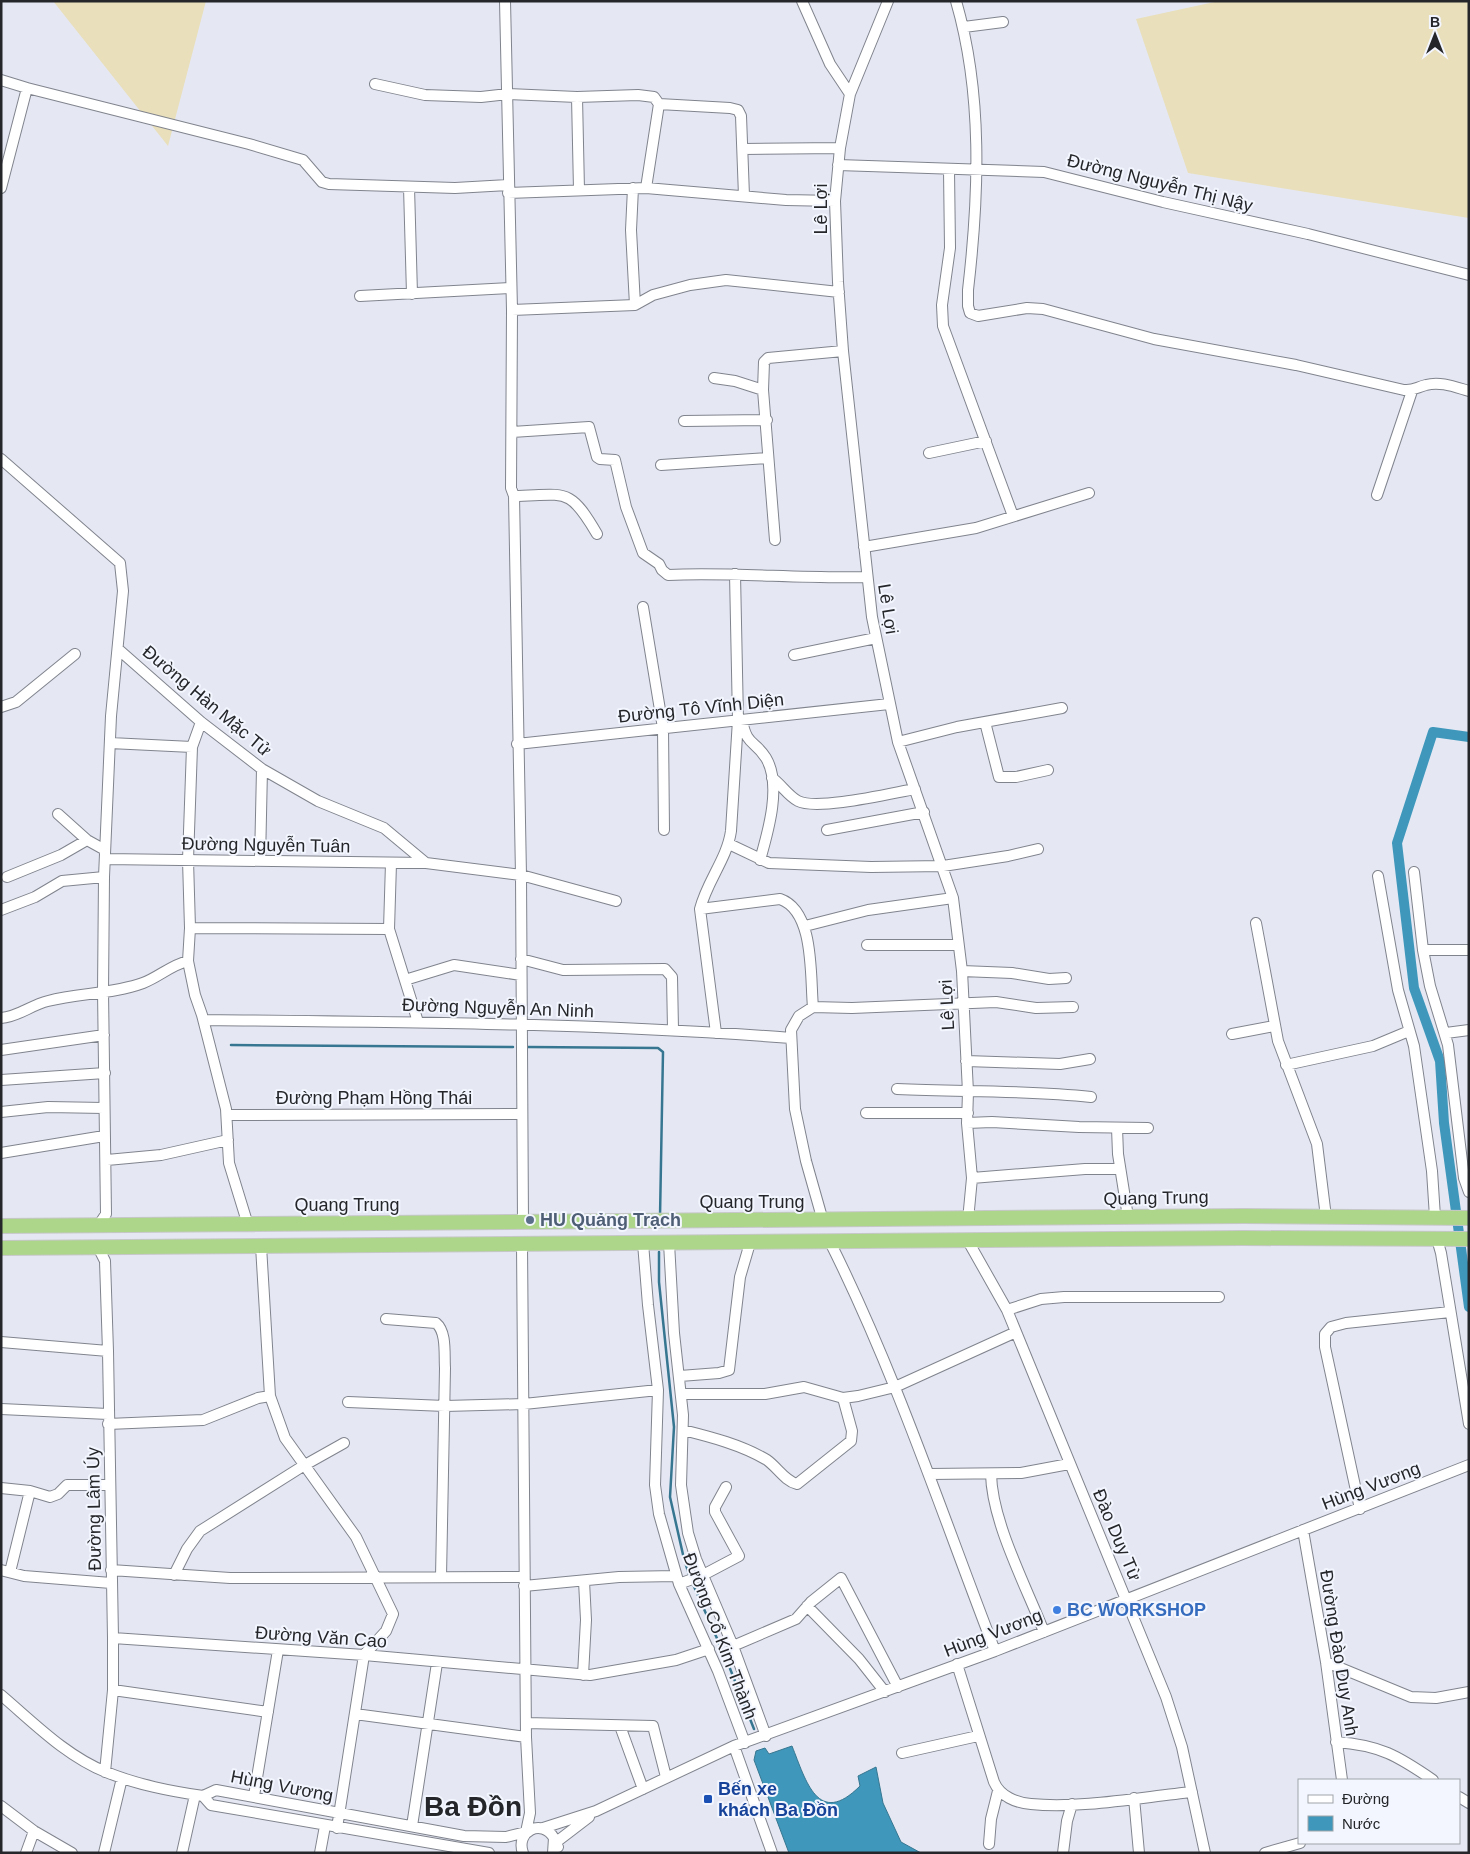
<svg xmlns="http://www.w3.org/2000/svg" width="1470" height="1854" viewBox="0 0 1470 1854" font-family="Arial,sans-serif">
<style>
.sand{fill:#e9dfba}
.water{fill:#3f98bc;stroke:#377690}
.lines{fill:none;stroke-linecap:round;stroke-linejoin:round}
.stream{stroke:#377690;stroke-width:2.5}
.canal{stroke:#3f98bc;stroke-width:10}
.minor-casing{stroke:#80848d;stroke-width:12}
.highway-casing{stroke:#c6c7c8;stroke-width:16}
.minor{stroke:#fff;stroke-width:10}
.highway{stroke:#add68a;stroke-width:14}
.service-dot{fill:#5c6f8a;stroke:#f3f6fe;stroke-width:2}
.shop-dot{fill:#3f7fe0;stroke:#f3f6fe;stroke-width:2}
.transit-dot{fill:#1a4fb4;stroke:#f3f6fe;stroke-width:2}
.labels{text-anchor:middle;stroke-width:4;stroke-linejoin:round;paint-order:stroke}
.street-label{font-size:18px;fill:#24262a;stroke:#f3f6fe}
.service-label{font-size:18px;font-weight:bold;fill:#4e5e75;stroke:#f3f6fe;text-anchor:start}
.shop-label{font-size:18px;font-weight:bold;fill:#366cbe;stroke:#f3f6fe;text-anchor:start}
.transit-label{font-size:18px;font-weight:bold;fill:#164399;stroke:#f3f6fe;text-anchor:start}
.town-label{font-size:28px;font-weight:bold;fill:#24262a;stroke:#f3f6fe}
</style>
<rect width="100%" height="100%" fill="#e5e8f3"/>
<!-- sand -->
<path class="sand" d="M53,1H206L168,146Z
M1219,1H1469V218L1188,173L1136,19Z"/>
<!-- water -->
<path class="water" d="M792,1746C806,1781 818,1828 860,1786L858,1776L876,1767L883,1803L901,1842L921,1853H789L754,1760L756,1751L765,1748L769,1754Z"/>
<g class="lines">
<!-- stream -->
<path class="stream" d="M231,1045L513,1047
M528,1047L658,1048L663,1052L660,1217
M659,1252V1282L674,1427L670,1497L684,1559L690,1577
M692,1582L727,1661L754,1729"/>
<!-- canal -->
<path class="canal" d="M1469,737L1433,732L1397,843L1414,988L1440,1061L1444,1123L1469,1307"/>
<defs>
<path id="minor" d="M505,1L512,310L511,488L514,496L521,875L523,1223
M802,1L830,64L850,94
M888,1L850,94L840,148L835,201L838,282L843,351L872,617L898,742L953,898L962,971L968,1092L967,1123L972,1178L968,1220
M956,1C983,94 979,195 968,290V306L970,313L978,316L1027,308L1043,309L1154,339L1296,365L1404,390C1414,391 1417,387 1426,385C1440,381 1455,387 1469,391
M964,27L1003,22
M1,80L27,88L1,188
M375,84L425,95L481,97L508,94L577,97L638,95L654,97L659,104L730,108L738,110L741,116L744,196
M27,88L249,144L303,160L322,182L329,184L455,188L508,185
M577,97L579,190
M743,149L840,148
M838,165L1044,172L1163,202L1308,234L1469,275
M949,170L950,248L942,305L943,326L1013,516
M409,187L412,294
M633,188L631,230L635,305
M646,188L659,104
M508,193L646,188L786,200L835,201
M360,296L511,288
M512,310L635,305L653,295L690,285L726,280L839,292
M714,378L735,381L763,390
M684,421L767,420
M512,432L589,427L597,457L600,459L615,460L626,507L643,553L659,564L662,570L668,575C734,572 800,579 866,577
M929,453L986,441
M1,459L120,563L123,591L111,716L104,877L103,991L106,1214L98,1226
M661,465L768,458
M1377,495L1412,391
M514,496C566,495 569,486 597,534
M775,540L763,390L764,362L768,358L843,351
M864,547L976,528L1089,493
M643,607L663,728L664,830
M118,649L201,722L262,769L318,801L384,828L426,863L521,875L616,901
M794,655L876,638
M1,707L16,702L75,654
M742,720C747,747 754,739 766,758C782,785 768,832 760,860
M201,722L192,747L188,860L190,928L188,961L195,995L202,1015L226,1109L229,1163L248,1225
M985,722L999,777H1016L1048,770
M898,742L957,727L1062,708
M110,743L192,747
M517,744L889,704
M772,778C781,784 788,796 798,801C817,811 892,793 915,789
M58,814L87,840L105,850
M827,830L924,812
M729,844L769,863L871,867L943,866L1008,856L1038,849
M105,859L426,863
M260,861L262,769
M391,863L389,929L418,1022
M1414,872L1423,950L1430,986L1448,1045L1464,1178L1469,1192
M1378,876L1398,990L1414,1046L1432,1171L1435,1217
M7,877L61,855L87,840
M700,909L780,899C815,911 810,977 813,1007
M1,910L35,897L62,881L104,877
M1256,923L1278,1041L1317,1144L1326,1217
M805,926L868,910L953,898
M190,928L389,929
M867,945H958
M1423,950H1469
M521,959L563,970L665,969L672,977L673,1029
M962,971L1012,973L1049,979L1066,978
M405,980L454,965L521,975
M1,1018C18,1017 31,1005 48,1001C79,993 113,994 143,983C159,977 171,965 188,961
M204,1020C400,1022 596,1023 791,1038
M716,1033L700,909C707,881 727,859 731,831L738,720L735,574
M1446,1033L1469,1030
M1232,1034L1274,1026
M1,1050L104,1035
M966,1061L1060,1064L1090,1059
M1286,1065L1373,1046L1409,1031
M1,1080L105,1073
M897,1089C962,1092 1027,1090 1091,1097
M1,1112L48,1107L104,1108
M866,1113H968
M227,1115L522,1114
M967,1123L992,1122L1079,1127L1148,1128
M1117,1128L1118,1154L1128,1217
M1,1153L104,1136
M107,1160L161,1155L228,1140
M972,1178L1085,1169H1120
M823,1221L806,1161L795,1109L791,1030L799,1016L813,1007L852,1008L996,1002L1036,1008L1073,1007
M1437,1239L1441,1253L1469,1424
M968,1241L1007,1310L1166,1697L1182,1747L1205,1853
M830,1242C896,1374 942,1514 995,1651
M643,1243L648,1305L658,1390L655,1485L659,1514L679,1584L718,1671L745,1743
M669,1243L674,1333L683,1415L681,1485L688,1533L696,1559L733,1646L766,1736
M261,1246L270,1396L285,1438L356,1537L393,1614L386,1631L364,1655L337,1828
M98,1247L105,1261L108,1351L113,1638V1690L105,1772
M1007,1310L1041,1299L1064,1297H1219
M386,1319L436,1323C447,1332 444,1355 445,1368L441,1577
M1,1342L108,1351
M680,1376L719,1373L729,1370L740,1277L750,1243
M681,1394H765L804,1387L843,1398L858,1396L895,1387L1016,1332
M348,1402L445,1406L524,1404L658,1390
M1,1409L108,1414
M108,1424L203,1420L258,1398L270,1396
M683,1430C711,1437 742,1445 767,1460C777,1467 785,1481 797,1484L851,1441L852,1431L843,1398
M930,1474L1021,1473L1069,1464
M991,1474C992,1522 1026,1586 1044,1632
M1,1488L30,1491L50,1497L58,1494L67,1485H110
M1360,1509L1325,1347V1334L1331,1327L1346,1323L1450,1312
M1303,1530L1326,1662L1342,1780
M1,1570L24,1576L111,1583
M111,1570L230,1578L524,1577
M10,1572L30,1491
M174,1575L187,1549L200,1531L303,1466L344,1443
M679,1584L703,1575L739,1556L715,1512V1507L726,1487
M524,1586L619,1577L676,1576
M807,1606L859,1659L885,1692
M113,1638L364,1655L590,1675L676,1660L709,1649
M733,1646L796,1619L811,1602L841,1578L898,1687
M1326,1662L1411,1697L1436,1698L1469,1692
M957,1664L994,1782C1000,1796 1016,1803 1031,1804C1080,1809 1142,1797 1192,1792
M583,1675L586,1620L584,1581
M113,1690L268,1712
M1,1695C34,1723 66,1756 106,1772C138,1785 170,1791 203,1796
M355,1714L526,1737
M526,1723L653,1726L666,1777
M620,1726L643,1789
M1336,1742C1380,1745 1398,1756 1433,1780
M734,1746L772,1853
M902,1753L978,1736
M203,1796L216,1790L464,1836L506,1837L526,1832L530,1813L526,1737L522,1245
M203,1796L211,1805L489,1853
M254,1796L278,1650
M1459,1797L1469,1803
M1134,1798L1139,1853
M1,1806L34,1831L72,1853
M412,1826L437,1663
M543,1828L596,1811L734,1746L995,1651L1469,1465
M989,1844L991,1819L998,1791
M558,1847L555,1843L589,1817
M26,1853L34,1831
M104,1853L122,1778
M182,1853L195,1795
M320,1853L325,1826
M523,1853C515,1831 542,1818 554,1838L553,1853
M1063,1853L1067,1821L1072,1804
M1265,1853L1300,1843"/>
<path id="highway" d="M1,1226L1244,1216L1469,1218
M1,1248L1243,1238L1469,1239"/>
</defs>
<!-- minor casing -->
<use href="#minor" class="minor-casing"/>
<!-- highway casing -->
<use href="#highway" class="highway-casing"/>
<!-- minor -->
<use href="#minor" class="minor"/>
<!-- highway -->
<use href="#highway" class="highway"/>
</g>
<!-- markers -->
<circle class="service-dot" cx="530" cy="1220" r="5"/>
<circle class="shop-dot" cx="1057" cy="1610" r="5"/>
<rect class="transit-dot" x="703" y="1794" width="10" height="10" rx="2.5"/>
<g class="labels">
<!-- street labels -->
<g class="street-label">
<text transform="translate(1160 183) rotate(14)" y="6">Đường Nguyễn Thị Nậy</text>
<text transform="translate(821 209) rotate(-90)" y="6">Lê Lợi</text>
<text transform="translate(888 609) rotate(81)" y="6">Lê Lợi</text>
<text transform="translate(207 701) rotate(40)" y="6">Đường Hàn Mặc Tử</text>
<text transform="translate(701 708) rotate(-6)" y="6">Đường Tô Vĩnh Diện</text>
<text transform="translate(266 845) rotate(1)" y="6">Đường Nguyễn Tuân</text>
<text transform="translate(947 1005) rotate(-93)" y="6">Lê Lợi</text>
<text transform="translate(498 1008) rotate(2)" y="6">Đường Nguyễn An Ninh</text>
<text x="374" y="1104">Đường Phạm Hồng Thái</text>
<text transform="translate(1156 1198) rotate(-1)" y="6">Quang Trung</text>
<text x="752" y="1208">Quang Trung</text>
<text x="347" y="1211">Quang Trung</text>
<text transform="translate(1371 1486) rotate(-21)" y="6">Hùng Vương</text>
<text transform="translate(94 1509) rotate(-91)" y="6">Đường Lâm Úy</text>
<text transform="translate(1117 1535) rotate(67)" y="6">Đào Duy Từ</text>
<text transform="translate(993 1633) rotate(-21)" y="6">Hùng Vương</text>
<text transform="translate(720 1636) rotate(69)" y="6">Đường Cổ Kim Thành</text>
<text transform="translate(321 1637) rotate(4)" y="6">Đường Văn Cao</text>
<text transform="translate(1339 1653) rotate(81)" y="6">Đường Đào Duy Anh</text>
<text transform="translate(282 1786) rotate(11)" y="6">Hùng Vương</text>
</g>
<!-- service labels -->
<g class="service-label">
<text x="540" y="1226">HU Quảng Trạch</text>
</g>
<!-- shop labels -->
<g class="shop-label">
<text x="1067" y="1616">BC WORKSHOP</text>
</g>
<!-- transit labels -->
<g class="transit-label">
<text x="718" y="1795">Bến xe<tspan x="718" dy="21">khách Ba Đồn</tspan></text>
</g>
<!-- town labels -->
<g class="town-label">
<text x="473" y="1816">Ba Đồn</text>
</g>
</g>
<!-- border -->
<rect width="1470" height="1854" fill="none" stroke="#24262a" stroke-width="5"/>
<!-- legend -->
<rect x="1298" y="1779" width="162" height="65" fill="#f3f6fe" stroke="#a0a3a9"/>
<rect x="1308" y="1795" width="25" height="8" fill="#ffffff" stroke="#a0a3a9"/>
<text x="1342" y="1804" font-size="15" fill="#24262a">Đường</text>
<rect x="1308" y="1816" width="25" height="15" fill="#3f98bc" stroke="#a0a3a9"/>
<text x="1342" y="1829" font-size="15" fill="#24262a">Nước</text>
<!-- north arrow -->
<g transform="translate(1435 35)" stroke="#f3f6fe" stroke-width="4" paint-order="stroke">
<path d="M0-4L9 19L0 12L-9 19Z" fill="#24262a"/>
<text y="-8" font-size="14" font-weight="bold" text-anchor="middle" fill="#24262a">B</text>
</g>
</svg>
